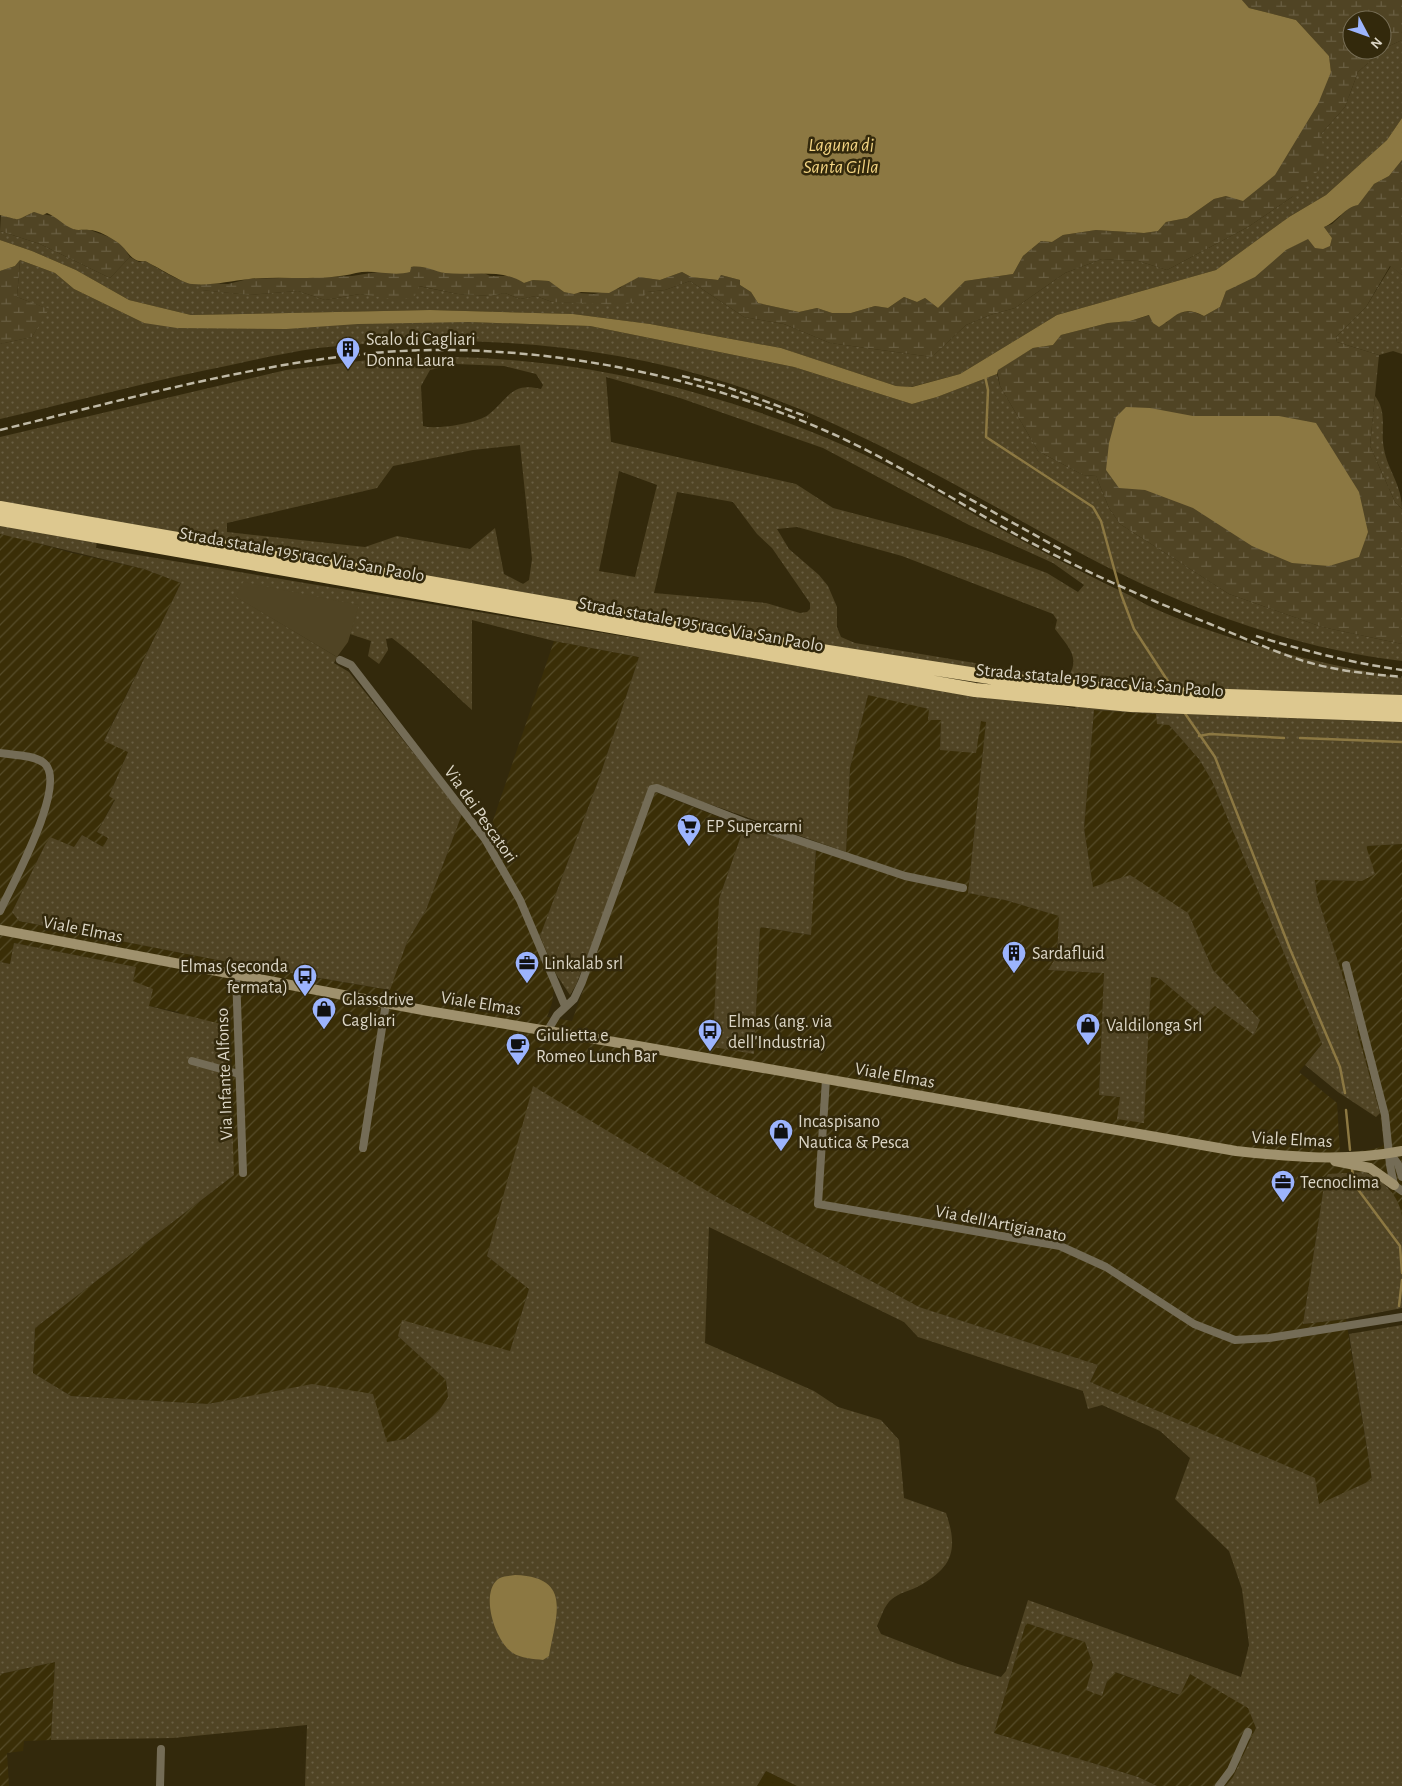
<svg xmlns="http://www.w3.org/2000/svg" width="1402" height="1786" viewBox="0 0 1402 1786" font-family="'Alegreya Sans',sans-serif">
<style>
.built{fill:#3a2e07}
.industrial{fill:url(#industrial-furrows)}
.grass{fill:url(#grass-dots);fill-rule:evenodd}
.wetland{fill:url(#wetland-marsh);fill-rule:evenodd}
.green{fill:#504424}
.water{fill:#8c7842}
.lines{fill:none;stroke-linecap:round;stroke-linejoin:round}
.stream{stroke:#8c7842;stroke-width:2.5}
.street{stroke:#746c56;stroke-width:8}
.secondary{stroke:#9f916d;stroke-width:10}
.highway{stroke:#ddc88f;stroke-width:14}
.rail{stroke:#bfb9a6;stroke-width:2.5;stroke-dasharray:8 4;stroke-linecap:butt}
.labels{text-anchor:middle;stroke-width:5;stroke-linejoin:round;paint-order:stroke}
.poi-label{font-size:18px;fill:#dcd6c6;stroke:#33290c;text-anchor:start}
.street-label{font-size:18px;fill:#dcd6c6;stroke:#33290c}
.water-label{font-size:19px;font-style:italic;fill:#f4d583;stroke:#33290c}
</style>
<defs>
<pattern id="industrial-furrows" width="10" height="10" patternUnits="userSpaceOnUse" patternTransform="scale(1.25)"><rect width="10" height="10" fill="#3a2e07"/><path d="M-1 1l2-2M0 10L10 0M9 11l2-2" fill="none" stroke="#564c2a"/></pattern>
<pattern id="grass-dots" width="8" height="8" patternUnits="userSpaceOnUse" patternTransform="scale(1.25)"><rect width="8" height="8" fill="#504424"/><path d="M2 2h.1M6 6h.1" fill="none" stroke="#695e42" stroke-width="1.8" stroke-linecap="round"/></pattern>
<pattern id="wetland-marsh" width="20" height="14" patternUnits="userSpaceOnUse" patternTransform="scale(1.25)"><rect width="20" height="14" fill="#504424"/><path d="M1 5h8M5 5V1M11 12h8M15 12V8" fill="none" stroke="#695e42"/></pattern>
</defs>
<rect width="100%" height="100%" fill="#33290c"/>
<!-- built -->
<path class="built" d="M766,1771L797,1786H757Z"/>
<!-- industrial -->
<path class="industrial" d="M0,534L9,535L72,553L144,569L181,583L104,740L128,752L109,796L115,799L97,832L108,838L103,847L82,835L74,847L50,838L45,845L12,912L19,921L243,965L389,990L407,942L426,910L462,814L485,844L554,641L639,657L600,776L540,936L556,974L552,1003L547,1017L572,1021L655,792L744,827L719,899V932L754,1054L760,927L810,935L817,842L846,852L850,768L868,695L883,697L929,709L941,720L940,750L981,721L986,722L968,893L1005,900L1059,916L1057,956L1048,970L1104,973L1099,1095L1120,1097L1143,1123L1151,977L1159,978L1204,1016L1215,1005L1254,1035L1260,1020L1213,970L1188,913L1093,887L1084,828L1094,710L1156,714L1169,725L1199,759L1212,781L1322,1044L1299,1072L1337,1103L1340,1153L1369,1150L1381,1147L1384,1144L1380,1113L1357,1031V1021L1317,896L1315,880L1362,881L1365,846L1402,844V1216L1388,1186L1328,1174L1325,1179L1303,1324L1346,1319L1372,1480L1319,1505L1314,1478L1090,1382L1098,1365L919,1307L690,1182L534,1087L487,1256L529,1289L510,1351L398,1336L446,1380L448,1397L438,1412L405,1439L387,1442L312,1385L208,1404L71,1396L33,1373L35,1328L234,1175L179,1012L149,1006L133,981L135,967L14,943L10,964L0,962Z
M1026,1623L1085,1642L1093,1665L1087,1690L1102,1695L1107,1681L1114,1672L1179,1695L1190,1674L1249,1708L1256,1728L1233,1778L1226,1786H1157L1138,1777L994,1733Z
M55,1662L51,1740L24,1741L23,1751L7,1753L9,1786H0V1674Z"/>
<!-- grass -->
<path class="grass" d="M1402,40V118L1387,140L1326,195L1289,217L1216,270L1057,315L960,374L911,387L896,386L781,348L650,324L573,314L430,310L191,315L129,300L76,270L32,251L0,240V231L40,244L110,278L130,257L139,262L145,261C159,268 183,286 199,283L202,290L249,295L298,291L325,300L360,294L378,296L418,286L458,294L491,296L505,293L520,299L536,296L552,302L601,303L647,292L665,290L690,281L744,317L784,324L830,343L932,357L966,325L990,315L1015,308L1065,273L1102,259L1138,261L1167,270L1248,227L1292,197L1321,134L1345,107L1358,72L1385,48Z
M20,260L55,273L74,289L144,323L468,322L590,326L794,367L912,404L937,397L997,374L1000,386L1038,451L1083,475L1096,476L1109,508L1120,524L1229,594L1322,627L1402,644V661C1296,648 1195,612 1101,564C1037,531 975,494 912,462C852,431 792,403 728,383C597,341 455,333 318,348C289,352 259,359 231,365C153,380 77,401 0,419V344L32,337L48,309L17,297Z
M1391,266L1402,275V354L1393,351L1379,355L1337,342L1336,337L1366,307Z
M454,357C583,360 710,389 829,439C882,461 933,490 982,519C1031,546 1081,572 1131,596C1137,599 1142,603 1149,606C1230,643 1315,663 1402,678V844L1366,846L1375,874L1362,881L1315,880L1317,896L1357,1021V1031L1380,1113L1376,1117L1338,1092L1305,1065L1322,1044L1212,781L1199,759L1169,725L1157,724L1156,714L1094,710L1084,828L1093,887L1130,875L1188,913L1213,970L1260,1020L1254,1035L1215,1006L1204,1016L1159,978L1151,977L1144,1123L1117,1119L1120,1097L1099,1095L1104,973L1048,970L1057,956L1059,916L1005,900L968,893L986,722L981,721L976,753L940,750L941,720H928L929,709L868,695L850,768L846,852L655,785L576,985L570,995L556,974L540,936L600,776L639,657L554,641L472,620V710C445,686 421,659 392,638L386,639L388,650L379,664L368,656L371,641L350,634L358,605L237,597L337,657L334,663L349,672L462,814L426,910L407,942L390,990L243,965L19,921L12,912L45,845L50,837L74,847L82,835L103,847L108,838L97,832L115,800L109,796L128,752L104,741L181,583L144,569L0,534V437L286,370L368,360ZM455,364L504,366L536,374L543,385L541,389C511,382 509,398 488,415C478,423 436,430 423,426L421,386L430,370ZM606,377L680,398L823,448L969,525L1053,563L1084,585L1078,592L1047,573L988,551L940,536L833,508L796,484L611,442ZM520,445L532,559L529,580L523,584L504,574L495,528L470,549L397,536L365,547L227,532V523L377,488L393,466L473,450ZM619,471L657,485L635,577L599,571ZM677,492L733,502L757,534L772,548L810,603V609L807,612L800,613L766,603L654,593ZM100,521L147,527L472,585L630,610L636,613L852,651L1082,683L1075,708L801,666L96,548ZM797,527L902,556L1053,614L1057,620L1055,629C1066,644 1081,657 1069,675L1058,677L855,643L841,637L837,627V607L828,586L819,575L789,549L777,529Z
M1375,396C1388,413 1380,430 1384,449C1388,471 1402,485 1402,509L1395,502L1370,446Z
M744,827L816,848L811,935L760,927L754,1054L713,1047L719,899Z
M14,943L136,967L133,981L153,989L149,1006L229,1026L234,1175L35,1328L33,1373L71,1396L208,1404L312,1384L373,1394L387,1442L405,1439L438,1412L448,1397L446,1380L398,1336L402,1320L510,1351L529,1289L487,1256L533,1086L717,1197L919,1307L1098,1365L1090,1382L1315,1478L1319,1504L1372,1480L1349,1334L1402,1325V1786H1226L1233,1777L1256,1728L1248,1708L1190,1674L1180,1695L1115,1672L1107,1681L1102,1696L1086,1690L1093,1665L1085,1642L1026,1623L994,1733L1138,1777L1157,1786H797L766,1771L757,1786H305L307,1725L173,1738L51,1740L55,1662L0,1674V962L10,964ZM709,1227L904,1322L918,1337L1083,1391L1088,1409L1102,1405L1160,1431L1190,1458L1175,1499L1229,1551L1242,1589L1249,1645L1241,1677L1028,1600L1006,1671L1001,1677L958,1664L881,1634L877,1626C881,1618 884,1605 892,1599C899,1593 909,1591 917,1587C952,1568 959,1551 946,1513L904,1498L899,1440L881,1420L838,1407L814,1391L705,1343Z
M1364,1172C1382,1179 1399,1195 1402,1216C1402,1246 1402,1278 1402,1308L1346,1319L1303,1324L1325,1179L1328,1174Z"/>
<!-- wetland -->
<path class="wetland" d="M1242,0H1402V40L1385,48L1358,72L1345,107L1321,134L1326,163L1292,197L1248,227L1167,270L1138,261L1102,259L1065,273L1015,308L990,315L966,325L932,357L830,343L784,324L744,317L690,281L665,290L647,292L641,300L623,305L552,302L536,296L520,299L505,293L491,296L458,294L419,286L414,298L399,300L360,294L325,300L298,291L249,295L201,290L199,283L228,284L248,279L352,276L423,265L445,273L482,272L490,276H513L524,283L533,280L550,281L564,292L594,294L620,288L625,283L639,277L660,280L682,272L691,277L717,280L721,275L740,280V285L751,292L758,303L799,312L817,308L832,313H851L875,306L888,308L904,297L917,302L925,298L938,308L965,281L1013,274L1023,256L1041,241L1052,242L1063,235L1096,230L1144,233L1158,231L1166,222L1187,218L1214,199L1226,196L1331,72L1329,56L1296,20L1249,8ZM1352,20H1382V50H1352Z
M1402,160V275L1390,266L1366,307L1336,337L1337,342L1379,355L1370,446L1395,502L1402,509V644L1322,627L1229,594L1120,524L1109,508L1096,476L1083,475L1038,451L1000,386L997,370L1033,348L1053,345L1061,335L1108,323L1130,321L1150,315L1166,323C1176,310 1190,309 1204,316L1220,307L1226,291L1286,250L1308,238L1330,246L1332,238L1324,227L1332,224L1374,184L1389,176Z
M34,212L57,217L75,230H90L109,237L122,245L130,257L110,278L40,244L0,231L1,214C17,222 19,218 34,212Z
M20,260L17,297L49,309L32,337L0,344V271L15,266Z"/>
<!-- green -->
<path class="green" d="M243,582L359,605L348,642L337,657L236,597Z"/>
<!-- water -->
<path class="water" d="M0,0H1242L1249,8L1296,20L1329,56L1331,72L1318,104L1275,175L1243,201L1226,196L1214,199L1187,218L1166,222L1158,231L1144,233L1096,230L1063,235L1052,242L1041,241L1023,256L1013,274L965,281L938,308L925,298L917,302L904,297L888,308L875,306L851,313H832L817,308L799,312L758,303L751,292L740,285V280L721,275L718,280L691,277L682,272L660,280L639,277L609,293L581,292L574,294L564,292L549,281L533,280L524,283C501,268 471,276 445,273C432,271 425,265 411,267L410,272C392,277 374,269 356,273C321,282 285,275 249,279C230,281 211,286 192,284C182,283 156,266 145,261C130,263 128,249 117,242C109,237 99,230 89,230C83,229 78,231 73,229C63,225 57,217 47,213L43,215L34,212C13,221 23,221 0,215Z
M1402,118V160L1389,176L1374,184L1358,205C1345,207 1337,222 1324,227L1332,238L1330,246L1323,249L1315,248L1308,239L1286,250L1255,277L1226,291L1220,307L1204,316C1181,304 1176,317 1159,327L1153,323L1149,315L1130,321L1108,323L1061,335L1053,345L1033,348L998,370L997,374L937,397L912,404L794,367L590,326L468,322L358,324L286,329L177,328L144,323L74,289L55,273L20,260L15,266L0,271V240L32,251L76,270L129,300L191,315L430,310L573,314L650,324L781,348L896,386L912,387L960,374L1057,315L1216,270L1289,217L1326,195L1387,140Z
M1126,407L1150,408L1193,416H1279L1316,423L1359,492L1368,532L1359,557L1329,566L1292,563L1252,546L1193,508L1145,490L1119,488L1106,470L1109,443L1116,417Z
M515,1575C573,1577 556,1615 549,1656L543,1660C534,1659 520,1658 513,1653C496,1643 480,1596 497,1580C501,1576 509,1576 515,1575Z"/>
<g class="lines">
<!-- stream -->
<path class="stream" d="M985,376L988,390L986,437L1093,507L1101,521L1121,594L1134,629L1173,689
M1184,712L1215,757L1290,949L1340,1067L1345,1093
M1199,736L1210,734L1284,738
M1300,738L1402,742
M1346,1110L1350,1150
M1352,1169L1354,1184L1400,1246L1402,1273
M1399,1306L1402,1280"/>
<!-- street -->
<path class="street" d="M340,660L351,665L485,839L520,900L565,1006
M0,753C13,755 34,755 44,763C69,783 11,887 0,911
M1346,965L1385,1115L1390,1165L1394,1185L1402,1191
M236,974L243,1173
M548,1030L557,1015L574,999L582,982L652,789L657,788L744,822L905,876L963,888
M192,1061L239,1074
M826,1079L818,1204L1060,1246L1106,1267L1194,1324L1235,1340L1269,1338L1402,1317
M363,1148L386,1003
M1390,1153L1398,1164L1402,1177
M160,1786L161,1749
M1219,1786L1231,1770L1248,1732"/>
<!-- secondary -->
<path class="secondary" d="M0,930L428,1011L638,1046L1236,1151C1292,1157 1346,1162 1402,1151
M1335,1161L1370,1168L1394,1185"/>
<!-- highway -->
<path class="highway" d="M0,508L815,650L1009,680L1141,693L1402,702
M0,519L975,690L1131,705L1402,715"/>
<!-- rail -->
<path class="rail" d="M682,376L724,386L808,417
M0,430C119,401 240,367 363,354C517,338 692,371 833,434C901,465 963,506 1028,541C1087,573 1148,599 1210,624C1242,637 1274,652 1307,662C1338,671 1370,674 1402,677
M959,493L1071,555
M1256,636C1305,651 1352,663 1402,670"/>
</g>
<!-- icons -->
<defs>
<symbol id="building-pin" viewBox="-11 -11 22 30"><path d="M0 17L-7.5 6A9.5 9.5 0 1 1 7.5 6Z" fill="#9cb4fd" stroke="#33290c"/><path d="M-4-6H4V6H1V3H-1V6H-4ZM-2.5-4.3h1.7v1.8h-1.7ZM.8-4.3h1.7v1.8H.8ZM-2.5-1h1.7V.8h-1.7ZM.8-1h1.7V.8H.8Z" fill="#111"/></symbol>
<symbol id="supermarket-pin" viewBox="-11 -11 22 30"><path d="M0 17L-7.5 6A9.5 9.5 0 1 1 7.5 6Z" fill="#9cb4fd" stroke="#33290c"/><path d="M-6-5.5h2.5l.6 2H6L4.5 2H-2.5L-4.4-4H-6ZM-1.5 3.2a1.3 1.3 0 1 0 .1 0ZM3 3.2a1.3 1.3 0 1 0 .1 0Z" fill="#111"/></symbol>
<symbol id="office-pin" viewBox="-11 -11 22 30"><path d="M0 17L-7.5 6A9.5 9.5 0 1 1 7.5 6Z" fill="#9cb4fd" stroke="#33290c"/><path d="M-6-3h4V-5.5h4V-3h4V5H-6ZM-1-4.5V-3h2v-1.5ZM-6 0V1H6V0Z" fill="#111"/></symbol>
<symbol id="bus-pin" viewBox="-11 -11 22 30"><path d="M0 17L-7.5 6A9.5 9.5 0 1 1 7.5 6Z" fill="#9cb4fd" stroke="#33290c"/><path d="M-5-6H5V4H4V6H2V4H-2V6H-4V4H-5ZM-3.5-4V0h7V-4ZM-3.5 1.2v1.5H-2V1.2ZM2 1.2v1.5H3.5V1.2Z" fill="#111"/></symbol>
<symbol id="shop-pin" viewBox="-11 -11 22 30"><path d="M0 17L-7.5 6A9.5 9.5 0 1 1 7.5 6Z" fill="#9cb4fd" stroke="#33290c"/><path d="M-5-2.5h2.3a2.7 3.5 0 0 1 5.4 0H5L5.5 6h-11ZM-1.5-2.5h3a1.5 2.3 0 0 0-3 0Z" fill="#111"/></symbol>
<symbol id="cafe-pin" viewBox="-11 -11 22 30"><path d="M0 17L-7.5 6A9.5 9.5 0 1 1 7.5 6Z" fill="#9cb4fd" stroke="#33290c"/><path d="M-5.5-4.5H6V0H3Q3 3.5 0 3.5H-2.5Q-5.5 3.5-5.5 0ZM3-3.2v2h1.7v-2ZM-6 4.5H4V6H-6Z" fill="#111"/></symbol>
</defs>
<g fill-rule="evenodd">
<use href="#building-pin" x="334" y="335" width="28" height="38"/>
<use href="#supermarket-pin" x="675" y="812" width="28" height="38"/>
<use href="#building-pin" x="1000" y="939" width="28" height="38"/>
<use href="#office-pin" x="513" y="949" width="28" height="38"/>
<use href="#bus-pin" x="291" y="962" width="28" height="38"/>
<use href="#shop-pin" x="310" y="995" width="28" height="38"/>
<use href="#shop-pin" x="1074" y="1011" width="28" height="38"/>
<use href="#bus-pin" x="696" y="1017" width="28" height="38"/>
<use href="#cafe-pin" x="504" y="1031" width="28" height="38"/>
<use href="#shop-pin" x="767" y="1117" width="28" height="38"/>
<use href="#office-pin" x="1269" y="1168" width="28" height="38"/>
</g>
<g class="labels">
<!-- poi labels -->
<g class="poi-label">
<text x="366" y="345">Scalo di Cagliari<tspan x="366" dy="21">Donna Laura</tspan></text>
<text x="706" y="832">EP Supercarni</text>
<text x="1032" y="959">Sardafluid</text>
<text x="544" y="969">Linkalab srl</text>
<text x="288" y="972" text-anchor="end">Elmas (seconda<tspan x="288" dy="21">fermata)</tspan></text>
<text x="342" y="1005">Glassdrive<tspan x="342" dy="21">Cagliari</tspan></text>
<text x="728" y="1027">Elmas (ang. via<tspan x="728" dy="21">dell'Industria)</tspan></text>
<text x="1106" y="1031">Valdilonga Srl</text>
<text x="536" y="1041">Giulietta e<tspan x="536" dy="21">Romeo Lunch Bar</tspan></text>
<text x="798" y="1127">Incaspisano<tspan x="798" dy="21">Nautica &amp; Pesca</tspan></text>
<text x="1300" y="1188">Tecnoclima</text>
</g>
<!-- street labels -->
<g class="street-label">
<text transform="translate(302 554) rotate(10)" y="6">Strada statale 195 racc Via San Paolo</text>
<text transform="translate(701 624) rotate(10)" y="6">Strada statale 195 racc Via San Paolo</text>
<text transform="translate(1100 680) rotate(5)" y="6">Strada statale 195 racc Via San Paolo</text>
<text transform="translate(481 814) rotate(55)" y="6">Via dei Pescatori</text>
<text transform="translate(83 929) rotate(11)" y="6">Viale Elmas</text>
<text transform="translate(481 1003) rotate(9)" y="6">Viale Elmas</text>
<text transform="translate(224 1074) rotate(-92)" y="6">Via Infante Alfonso</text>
<text transform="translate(895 1075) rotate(10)" y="6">Viale Elmas</text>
<text transform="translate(1292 1139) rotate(3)" y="6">Viale Elmas</text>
<text transform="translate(1001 1223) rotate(11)" y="6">Via dell'Artigianato</text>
</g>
<!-- water labels -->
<g class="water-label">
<text x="841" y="151">Laguna di<tspan x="841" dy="22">Santa Gilla</tspan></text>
</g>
</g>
<!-- north arrow -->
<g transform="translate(1367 35) rotate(131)"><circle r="24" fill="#33290c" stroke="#776e56"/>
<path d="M0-4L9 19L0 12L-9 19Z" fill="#9cb4fd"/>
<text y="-8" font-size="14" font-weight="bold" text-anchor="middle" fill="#dcd6c6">N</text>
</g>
</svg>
